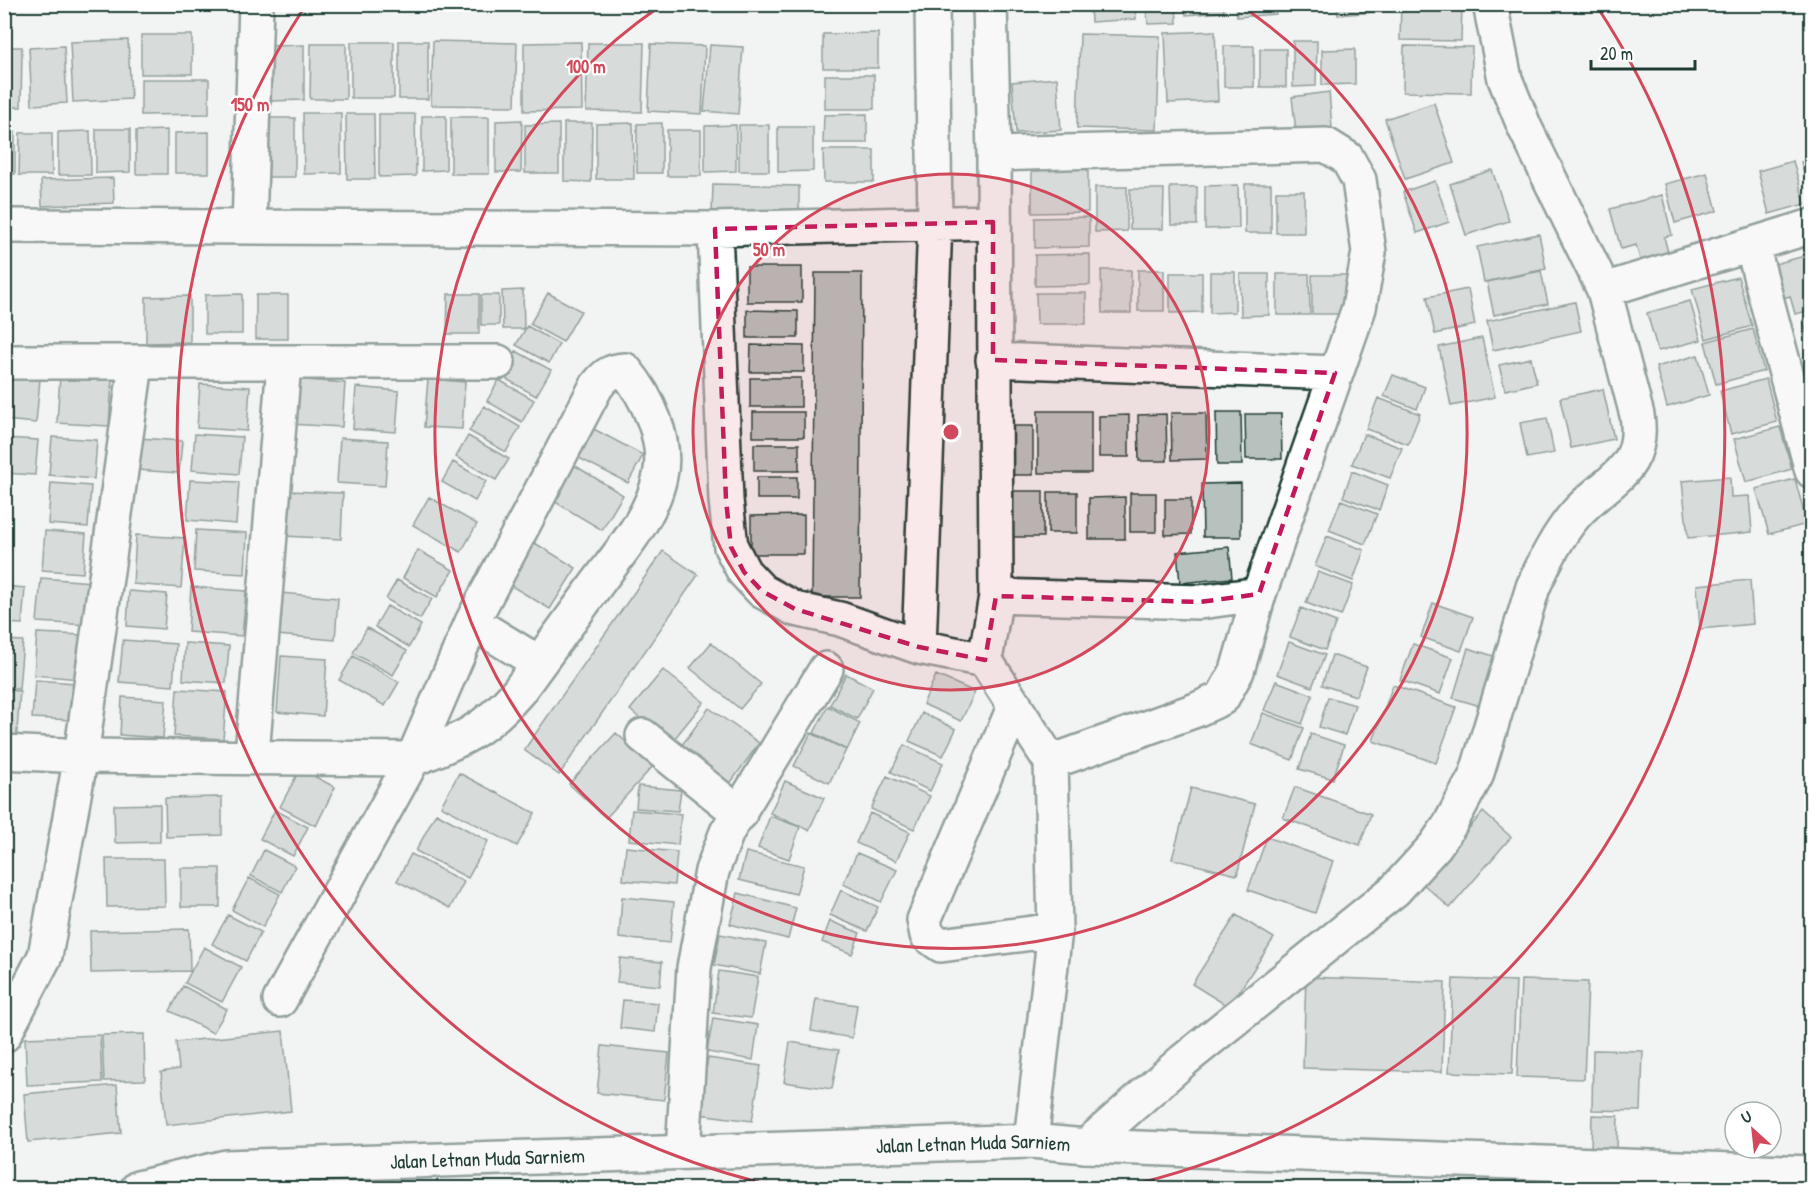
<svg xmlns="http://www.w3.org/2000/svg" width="1816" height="1193" viewBox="0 0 1816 1193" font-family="'Patrick Hand',sans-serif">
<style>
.building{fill:#b7c1bd;stroke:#1f3d34;stroke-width:1.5}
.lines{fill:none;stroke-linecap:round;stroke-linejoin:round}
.minor-casing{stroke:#1f3d34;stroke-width:38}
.major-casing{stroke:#1f3d34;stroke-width:38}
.minor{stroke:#fff;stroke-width:33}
.major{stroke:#fff;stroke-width:33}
.marked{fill:none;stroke:#c2185b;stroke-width:4.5;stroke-dasharray:12 8;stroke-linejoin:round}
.ring{fill:none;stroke:#d1495b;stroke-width:3}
.labels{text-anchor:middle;stroke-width:4.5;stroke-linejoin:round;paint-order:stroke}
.street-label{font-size:20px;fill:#1f3d34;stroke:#fff}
.centre{fill:#d1495b;stroke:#fff;stroke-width:3}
.ring-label{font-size:18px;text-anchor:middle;font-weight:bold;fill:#d1495b;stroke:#fff;stroke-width:4.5;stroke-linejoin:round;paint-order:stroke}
</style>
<rect width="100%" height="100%" fill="#f2f3f3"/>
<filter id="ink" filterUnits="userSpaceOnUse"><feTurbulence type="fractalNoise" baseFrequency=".0167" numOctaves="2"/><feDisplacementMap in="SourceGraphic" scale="12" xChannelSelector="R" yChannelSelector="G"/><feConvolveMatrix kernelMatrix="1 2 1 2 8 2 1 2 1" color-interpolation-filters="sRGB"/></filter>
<g filter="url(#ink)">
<!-- building -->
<path class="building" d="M1090,4H1135L1136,19L1091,22Z
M1146,4H1176L1177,23L1148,24Z
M1185,4H1223L1224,12L1186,15Z
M1236,4H1276V14L1237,17Z
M1280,4H1324V9L1280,12Z
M1337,4H1387L1388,11L1338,15Z
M1401,4H1462L1461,41L1400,40Z
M1215,31L1218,101L1168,103L1165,33Z
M878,33V68H823V34Z
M1080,34L1160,36L1157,130L1077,128Z
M141,35H192V74H141Z
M128,40L131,99L73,102L70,42Z
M399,41H428V99H399Z
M433,41L517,43L515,106L431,105Z
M1293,41H1317L1316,86L1293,87Z
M351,42H394V98H351Z
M581,42L582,110L524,111V43Z
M588,43H644L642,112L586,111Z
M311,44H346V99H310Z
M651,44L705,46L702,114L648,111Z
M304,45V100L269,101V46Z
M710,45L743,47L738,114L704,111Z
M64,46L67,103L32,105L29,48Z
M1224,46H1254V87H1224Z
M1404,46L1472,47L1471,93L1403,92Z
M4,47H22L21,107H4Z
M1260,49H1286V87H1260Z
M1355,49V84L1322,85V50Z
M825,75H874V109H825Z
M1057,78L1061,130L1016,133L1012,82Z
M141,79H209V114L141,115Z
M1329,92L1332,128L1296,132L1292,97Z
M1434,103L1454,163L1405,179L1385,119Z
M303,113H341V173L304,174Z
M346,114H374L375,179H347Z
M379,114H415L416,176L379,177Z
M867,114V143H823L824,115Z
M422,116H446V170L422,171Z
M451,117H489V174H451Z
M259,118H295V177H259Z
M522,120L521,172H496V121Z
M564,123H592L591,182L564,181Z
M633,123L634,179H596V124Z
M662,123V173H637V124Z
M559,124V173H525V125Z
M736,125V171L705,172V126Z
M739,125H769V171H739Z
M778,127H813V171L778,172Z
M96,129H130V172L96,173Z
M167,130V174H136V131Z
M667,130H701V176H667Z
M90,131L91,175H58V132Z
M4,132H15V174H4Z
M209,132V173H175V133Z
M20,133H52V175H19Z
M823,150H874V182H824Z
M1088,159V212L1032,213V160Z
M1812,159V203L1801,162Z
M1793,161L1805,204L1769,214L1758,171Z
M1492,170L1509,221L1466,235L1450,184Z
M1707,173L1717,211L1675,223L1665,184Z
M113,178L114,203L42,206L41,180Z
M4,179H7L8,202H4Z
M1435,181L1449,222L1417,233L1403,192Z
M713,184L799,186V216L712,214Z
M1245,184H1271V233H1245Z
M1238,185L1239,228L1205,229V186Z
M1095,187H1127V231L1095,232Z
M1170,187H1197V225H1171Z
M1130,189H1164L1163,229H1130Z
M1276,191H1304V233H1276Z
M1662,195L1672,235L1664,237L1669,256L1641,263L1636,245L1621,249L1610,209Z
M1089,217V247L1035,248V218Z
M1539,234L1546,269L1484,282L1477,247Z
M1090,254V285L1035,286V255Z
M1812,254V310L1795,314L1790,296L1776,300L1767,266Z
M747,267H802V302H747Z
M1101,270H1131V313H1102Z
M1138,270H1164V311H1138Z
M1541,271L1548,304L1494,315L1487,282Z
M1210,272H1235V312L1210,313Z
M815,273H862L860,597H812Z
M1170,273H1202V312L1170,313Z
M1240,274H1269V315L1241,316Z
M1277,274H1309L1310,315H1277Z
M1312,275H1347V314H1312Z
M1738,277L1752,326L1706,339L1692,289Z
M1468,289L1475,325L1435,334L1427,297Z
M523,290L524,329H503L502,291Z
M548,293L581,311L563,342L530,324Z
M1036,293H1086V324H1037Z
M242,294V334H205V295Z
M448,294H479V334H447Z
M256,295H288V339H256Z
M481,295H499V325H481Z
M190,296V342L146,343V297Z
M1690,301L1701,340L1658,351L1647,313Z
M1575,302L1581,331L1493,350L1487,321Z
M747,310L798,311V338H747Z
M1812,317V352L1803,320Z
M527,326L559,344L549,363L516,345Z
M1753,329L1764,371L1716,384L1705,342Z
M1482,338L1495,397L1451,406L1439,347Z
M751,345L804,346V372H750Z
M516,351L551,370L536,396L501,376Z
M1698,355L1709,395L1667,407L1656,367Z
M1531,358L1537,383L1505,390L1499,365Z
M1812,367V403L1802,370Z
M1393,375L1425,387L1417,409L1384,396Z
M60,376L112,380L109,426L57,423Z
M4,377L40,379L36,423L4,420Z
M750,378H801V407H750Z
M292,379L345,383L342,427L289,424Z
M428,379L465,382L462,429L424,427Z
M1766,379L1777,422L1731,434L1720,391Z
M499,380L534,400L522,422L487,401Z
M200,384L250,387L247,431L197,428Z
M356,387L399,391L396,432L353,429Z
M1603,389L1614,439L1571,448L1560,398Z
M1378,398L1420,414L1408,444L1366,429Z
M484,406L520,427L506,452L469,431Z
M1038,411H1091V473H1038Z
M753,412H804V437H753Z
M1216,412H1241L1242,465H1217Z
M1171,413H1206L1207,459L1172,460Z
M1166,414L1167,461H1139L1138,415Z
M1245,414H1281L1282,459H1246Z
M1129,415V457H1099V416Z
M1547,418L1554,453L1527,458L1520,423Z
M588,426L643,455L628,483L573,455Z
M1000,426H1033V475H1000Z
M1780,427L1792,469L1746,482L1734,439Z
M195,434L242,437L239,474L192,470Z
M1364,434L1402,448L1390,478L1352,464Z
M468,436L509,459L496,480L456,457Z
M52,437L97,440L94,479L49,475Z
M4,438L38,440L35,475L4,473Z
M139,438L182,441L179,473L137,470Z
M340,438L388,441L385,486L337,483Z
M754,444H799V471H754Z
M453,462L486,481L475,501L442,482Z
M574,465L623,495L602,530L552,500Z
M1352,471L1388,485L1379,510L1343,497Z
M757,477H797V499H757Z
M1730,477L1731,497L1749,496L1752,532L1688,538L1682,481Z
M1795,479L1807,524L1769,534L1756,489Z
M190,480L239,482L236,524L187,520Z
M51,483L91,486L88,527L48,524Z
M1241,483V537H1203L1202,484Z
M287,491L343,493L341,539L284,536Z
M1009,491H1043V537H1009Z
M1048,492H1077V533H1048Z
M1130,493H1156V532H1130Z
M429,497L477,524L461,552L413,525Z
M1125,497V539H1089V498Z
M1165,499H1191V534L1165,535Z
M1341,500L1377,514L1365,544L1329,530Z
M804,515V554H751V516Z
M196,530L247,533L245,574L194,571Z
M45,531L86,534L83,573L42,570Z
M136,535L185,538L181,588L133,584Z
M1327,536L1364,550L1353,581L1315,566Z
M533,542L576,568L550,609L508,584Z
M1229,547L1232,578L1180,583L1177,552Z
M418,550L453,570L437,597L403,578Z
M663,551L698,575L559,775L524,750Z
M1318,572L1353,585L1341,616L1306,603Z
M41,578L92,582L89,625L37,622Z
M397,580L432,599L420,619L386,599Z
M1750,580L1753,624L1700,629L1697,585Z
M4,586L25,588L22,624L4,623Z
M191,587L246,591L242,636L188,632Z
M129,591L167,594L164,629L127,626Z
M280,593L338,598L335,640L277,635Z
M1433,603L1473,617L1461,651L1421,637Z
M387,606L421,625L409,647L375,627Z
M1301,608L1336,622L1325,650L1290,637Z
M367,628L407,651L393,675L353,653Z
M37,633L83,635L80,679L34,675Z
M4,640L23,641L19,689L4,688Z
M123,640L176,644L173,686L119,682Z
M1289,642L1325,655L1312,687L1277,674Z
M185,643L229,646L226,683L183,680Z
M711,643L761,684L740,709L690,668Z
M1413,644L1453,658L1440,694L1400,680Z
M1468,648L1500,658L1484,707L1453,698Z
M1332,655L1367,667L1356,696L1322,685Z
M281,656L327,659L323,716L277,712Z
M353,656L399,682L385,706L339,680Z
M663,670L704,702L670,744L630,710Z
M846,674L873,688L857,719L830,705Z
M936,675L975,692L961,721L923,704Z
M35,680L75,683L72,720L32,718Z
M1276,681L1313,695L1302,724L1264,710Z
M1393,685L1456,707L1436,763L1373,741Z
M177,689L227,692L223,739L174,736Z
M4,690L20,691L16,744L4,743Z
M122,697L166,700L163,738L120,735Z
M1328,697L1355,705L1345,735L1319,727Z
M828,706L860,723L847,750L814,733Z
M709,708L759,743L729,785L679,749Z
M922,713L956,729L943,756L909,741Z
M1263,713L1304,728L1292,760L1251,744Z
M616,733L653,766L606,818L569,784Z
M811,733L846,750L829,783L794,766Z
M1311,734L1344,745L1333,779L1299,769Z
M904,745L943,763L930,791L891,772Z
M300,769L335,787L316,826L280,807Z
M459,773L535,813L517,846L441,806Z
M887,776L930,796L914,829L871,809Z
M785,781L824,798L809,830L770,813Z
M638,786L681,790L678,811L636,808Z
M1295,787L1371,814L1360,845L1283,818Z
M1191,788L1255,804L1237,875L1172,859Z
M222,797V835L166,837L165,798Z
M160,804V842L115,843L114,805Z
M275,810L308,827L293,856L260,839Z
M632,810L681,814L678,845L629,840Z
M1483,812L1511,837L1450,908L1422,883Z
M436,813L488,841L468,878L416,851Z
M870,813L910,832L896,861L856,843Z
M770,816L800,827L789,859L758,848Z
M1267,837L1333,861L1315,913L1248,890Z
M626,847L677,852L674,885L623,880Z
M264,850L295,866L282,892L251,876Z
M746,852L804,866L796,894L739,880Z
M857,853L897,870L881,902L843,884Z
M411,854L464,882L450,908L397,881Z
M106,859H164L165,906L107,907Z
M181,868H220V907H181Z
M249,878L280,894L263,927L232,910Z
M841,890L878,907L867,931L830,915Z
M738,893L796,908L788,939L730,924Z
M622,897L674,902L670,943L619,938Z
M228,915L261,932L246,961L212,944Z
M1236,915L1274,938L1229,1007L1192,984Z
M830,921L860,933L852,954L822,942Z
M189,929L190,971L91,973L90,931Z
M720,934L766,943L760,974L714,965Z
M204,947L241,967L222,1002L185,983Z
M620,958L662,962L660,986L617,982Z
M719,971L758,977L751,1018L713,1013Z
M1306,977L1445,982L1442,1072L1303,1068Z
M1453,979L1516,981L1512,1074L1449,1072Z
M1521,980L1588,982L1584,1079L1517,1077Z
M183,986L227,1009L213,1033L170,1011Z
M816,999L857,1005L852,1038L811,1031Z
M623,1000L658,1003L655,1032L620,1028Z
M713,1018L758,1025L753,1060L707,1052Z
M283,1031L291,1111L166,1125L161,1072L179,1069L176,1042Z
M144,1034L145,1080L104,1081L102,1035Z
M100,1035L102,1082L27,1085L25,1038Z
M790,1042L839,1050L832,1089L784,1082Z
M602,1046L669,1053L664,1100L597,1093Z
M1593,1050L1643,1051L1641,1111L1592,1110Z
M708,1058L761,1066L752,1121L699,1114Z
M117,1085L121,1133L28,1142L24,1094Z
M1592,1115L1618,1116L1617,1149H1591Z"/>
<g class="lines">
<defs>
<path id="minor" d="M994,154L1326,145L1347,158L1359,180L1369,252L1359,308L1259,594L1237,671L1222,698L1196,710L1051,762
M4,226L715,229L993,222
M249,227L256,4
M715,229L726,500L731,547L744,572L762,591L795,609L840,619L919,647L985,660L1051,762L1055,930L1031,1141
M1752,245L1812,471
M1604,290L1812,226
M993,360L1335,373
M4,362H498
M996,596L1200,602L1259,594
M472,622L539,663
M919,647L935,222L932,4
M985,660L996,596L994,154L990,4
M1015,705L924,920L927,935L941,945L1055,930
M643,736L740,814
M4,752L81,756L413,759C460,741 484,731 518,692C544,656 570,621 596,585C620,552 652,517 660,476C668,440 647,396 625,370C610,371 605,375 596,387L472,622L413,759L280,1000
M252,755L284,363
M4,1035L45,956L81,756L136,364
M1086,1146L1184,1060L1395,890L1435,846L1449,826L1476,776L1533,587C1545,561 1557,536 1575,515C1606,479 1646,472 1637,415L1604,290L1525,128L1505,79L1490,4
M683,1152L694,968L712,871L727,832L826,669
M258,1166L264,1188"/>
<g id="major">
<path id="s1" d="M138,1188L226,1167L1031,1141L1086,1146L1812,1173"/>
</g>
</defs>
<!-- minor casing -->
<use href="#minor" class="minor-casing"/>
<!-- major casing -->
<use href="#major" class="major-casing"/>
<!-- minor -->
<use href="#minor" class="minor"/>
<!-- major -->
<use href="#major" class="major"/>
</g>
</g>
<!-- marked area -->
<path d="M0 0H1816V1193H0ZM993,222V360L1335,373L1259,594L1200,602L996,596L985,660L919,647L795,609L762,591L744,572L731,547L726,500L715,229Z" fill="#f2f3f3" fill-opacity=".55" fill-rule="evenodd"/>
<path class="marked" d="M993,222V360L1335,373L1259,594L1200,602L996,596L985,660L919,647L795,609L762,591L744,572L731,547L726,500L715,229Z"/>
<!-- distance rings -->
<circle cx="951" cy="432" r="258" fill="#d1495b" fill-opacity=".12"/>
<g class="ring">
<circle cx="951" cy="432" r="258"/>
<path d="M1243 7A516 516 0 1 1 659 7"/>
<path d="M783 1188A774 774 0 0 1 306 5M1596 5A774 774 0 0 1 1119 1188"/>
</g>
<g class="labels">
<!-- street labels -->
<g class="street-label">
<text dy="7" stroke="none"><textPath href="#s1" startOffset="838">Jalan Letnan Muda Sarniem</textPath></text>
<text dy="7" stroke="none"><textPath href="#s1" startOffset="352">Jalan Letnan Muda Sarniem</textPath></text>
</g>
</g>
<circle cx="951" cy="432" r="9" class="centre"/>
<g class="ring-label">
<text x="586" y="73">100 m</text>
<text x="250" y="111">150 m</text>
<text x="769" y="256">50 m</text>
</g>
<!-- margin -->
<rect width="1816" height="1193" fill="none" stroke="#fff" stroke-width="24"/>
<rect x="12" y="12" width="1792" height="1169" fill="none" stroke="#1f3d34" stroke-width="2" filter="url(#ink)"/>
<!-- north arrow -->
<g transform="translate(1753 1130) rotate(333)"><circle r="28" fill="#ffffff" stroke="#a5b1ae" stroke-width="1.5"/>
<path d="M0-4.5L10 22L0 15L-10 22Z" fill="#d1495b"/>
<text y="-9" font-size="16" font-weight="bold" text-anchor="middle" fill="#1f3d34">U</text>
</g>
<!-- scale -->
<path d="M1591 60v9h104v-9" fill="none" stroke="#1f3d34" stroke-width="3"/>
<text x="1600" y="60" font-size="18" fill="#1f3d34" stroke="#ffffff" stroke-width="4.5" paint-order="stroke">20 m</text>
</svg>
